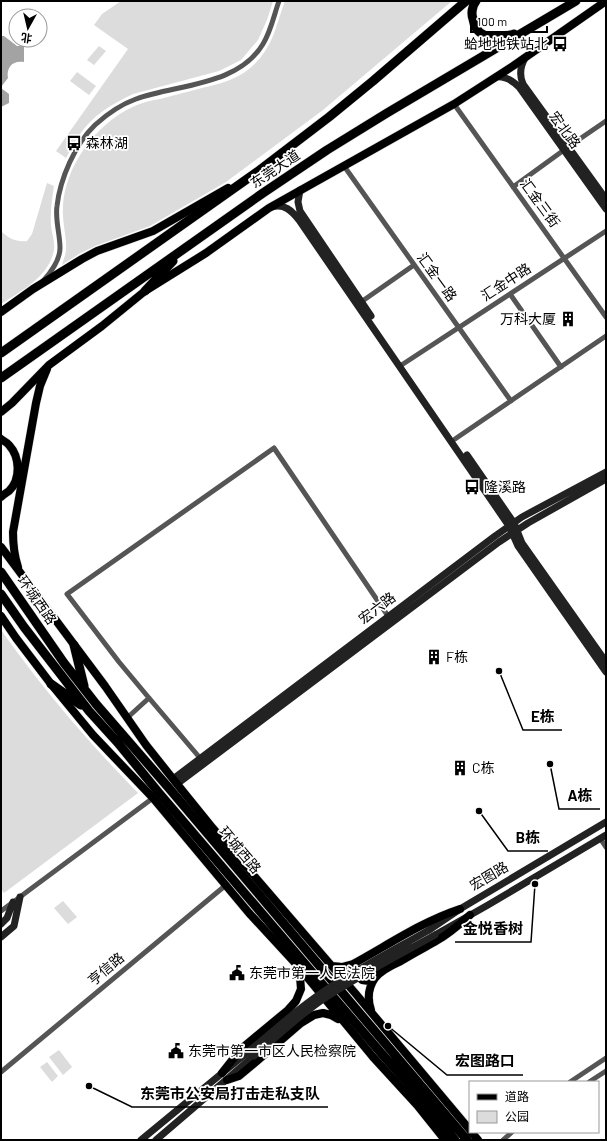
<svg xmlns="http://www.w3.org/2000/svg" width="607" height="1141" viewBox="0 0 607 1141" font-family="Barlow,'Noto Sans SC',sans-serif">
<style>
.green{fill:#dcdcdc}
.water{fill:#a3a3a3}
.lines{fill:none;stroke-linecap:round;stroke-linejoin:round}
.primary-casing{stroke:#dbdbdb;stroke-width:9}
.highway-casing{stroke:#dbdbdb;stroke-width:10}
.street{stroke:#555;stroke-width:5}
.secondary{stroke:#222;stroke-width:7}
.primary{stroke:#000;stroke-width:8}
.highway{stroke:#000;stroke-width:9}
.secondary-bridge{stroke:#222;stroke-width:7}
.labels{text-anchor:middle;stroke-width:3.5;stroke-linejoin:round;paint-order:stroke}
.poi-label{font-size:14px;fill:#000;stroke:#fff;text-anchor:start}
.street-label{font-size:14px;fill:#000;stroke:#fff}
.leader{fill:none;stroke:#000;stroke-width:1.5}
.callout-dot{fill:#000;stroke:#fff;stroke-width:1.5}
.callout-label{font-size:15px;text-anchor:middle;font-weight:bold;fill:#000;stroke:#fff;stroke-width:3.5;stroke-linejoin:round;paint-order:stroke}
</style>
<rect width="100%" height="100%" fill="#fff"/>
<!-- green -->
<path class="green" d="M121,1H273L267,20L258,40L241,60L219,71L133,94C118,101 102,110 91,121C80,132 73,145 66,158L56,151L128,49L94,25L102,14Z
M285,1H452L323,110L226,182L150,226L95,246L79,254L62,265C63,260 66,255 66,250C67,237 62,222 63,208C63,195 67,182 72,170C86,141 107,118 137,105C144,102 153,100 160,99C174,95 188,92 202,88C218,84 236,80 249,69C273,49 275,28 285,1Z
M99,46L106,51L94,65L87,60Z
M77,72L96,86L89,95L70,81Z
M47,183L54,186C52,199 50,212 51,226C52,234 55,242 54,250C49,277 21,291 1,304V231C9,239 16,242 27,241L32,234Z
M1,630C42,688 88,742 138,793L4,893L1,889Z
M63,901L77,917L68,924L54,908Z
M59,1050L72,1067L63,1075L49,1057Z
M47,1062L58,1076L52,1082L40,1067Z"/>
<!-- water -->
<path class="water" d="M1,36H4L17,46H24V62C13,60 6,67 8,78L1,87Z
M1,88L9,94V103L1,107Z"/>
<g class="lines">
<defs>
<path id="primary" d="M1,312L33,289L82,259L97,251L153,231L228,188
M1,412L12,403L49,365L102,326L145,291L206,253L269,208L454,104L513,66L606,1
M1,439C3,441 7,442 9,445C20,457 21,479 9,491C6,493 3,495 1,497
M1,547L105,686L146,745L177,784L211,826L355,993L470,1130
M18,567C14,555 13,544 13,532L36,403L40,386L47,369
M1,616L16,638L51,684L93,735L153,798L249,913L297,965L373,1057L417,1105L445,1140
M332,966L342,967L353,964C388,945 421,922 460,909
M356,972L357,975L362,980L369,981L376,977
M371,1010C367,998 368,988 375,978C381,970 392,965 401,961C412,954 424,948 436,941C449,934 459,925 470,915
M222,1073L241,1049L288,1010L296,1001L301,989L300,977L298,969
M227,1080L239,1076L257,1061L301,1023L314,1015L323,1013L331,1015L338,1019
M471,1132L478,1140"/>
<path id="highway" d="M476,1C472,6 471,14 473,19C474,22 474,26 476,28C484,41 503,37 514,34
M145,291L173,261
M1,353L257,172L329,117L373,81L466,1
M1,378L263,193L327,150L387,113L576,1
M1,572L64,663L96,704L168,787L467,1140
M1,594L24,627L89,711L118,743L159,793L381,1053L422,1099L455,1140
M74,645L84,686
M51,684L81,705"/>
</defs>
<!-- primary casing -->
<use href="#primary" class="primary-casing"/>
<!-- highway casing -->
<use href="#highway" class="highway-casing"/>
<!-- street -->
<path class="street" d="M454,104L606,317
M568,147L606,121
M344,166L511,401
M513,187L564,150
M44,280C51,272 60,259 60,248C60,234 55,220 57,206C60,179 75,144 95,125C106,115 122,104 136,99C178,84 238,86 263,44C271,31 274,15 279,1
M510,294L561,367
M361,302L414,265
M400,366L606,231
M455,439L606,336
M127,718L149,698
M200,758L149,698L119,662L67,594L274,448L388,616
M600,838L606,847
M1,911L153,798
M1,1072L226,885
M570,1082L606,1058
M589,1082L606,1071
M503,1140L512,1132"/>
<!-- secondary -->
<path class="secondary" d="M525,58C520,67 519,75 523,84L606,199
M496,77C505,76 513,81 519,87L606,209
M300,190L298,202L300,211L371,316
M272,207C284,203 292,211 299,220L509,526L518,546L606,672
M467,455L514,523L522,543L606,662
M173,779L495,536L522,517L606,472
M177,784L499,542L528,523L606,479
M1,924L7,918L13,902
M429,930L460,909L606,822
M435,935L488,905L606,835
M1,937L14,926L20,897
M141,1140L249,1051
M156,1140L254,1056"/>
<!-- primary -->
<use href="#primary" class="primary"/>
<!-- highway -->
<use href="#highway" class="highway"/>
<!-- secondary-bridge -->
<path class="secondary-bridge" d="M249,1051C274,1031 297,1009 323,992C357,969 394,950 429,930
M254,1056C278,1036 301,1013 328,996C362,974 399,955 435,935"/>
</g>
<!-- icons -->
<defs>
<symbol id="bus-bare" viewBox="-9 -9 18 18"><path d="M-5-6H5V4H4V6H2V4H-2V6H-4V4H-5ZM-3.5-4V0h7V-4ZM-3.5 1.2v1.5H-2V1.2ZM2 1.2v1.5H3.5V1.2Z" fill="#000" stroke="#fff" stroke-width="2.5" paint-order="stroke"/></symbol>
<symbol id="building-bare" viewBox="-9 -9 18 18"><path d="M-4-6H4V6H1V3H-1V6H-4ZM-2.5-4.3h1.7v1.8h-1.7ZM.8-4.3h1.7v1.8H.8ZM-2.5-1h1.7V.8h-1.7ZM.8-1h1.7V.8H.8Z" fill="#000" stroke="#fff" stroke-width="2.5" paint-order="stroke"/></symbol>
<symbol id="civic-bare" viewBox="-9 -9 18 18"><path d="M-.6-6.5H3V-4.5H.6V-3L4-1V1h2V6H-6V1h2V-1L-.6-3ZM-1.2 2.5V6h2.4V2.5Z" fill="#000" stroke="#fff" stroke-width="2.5" paint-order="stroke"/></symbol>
</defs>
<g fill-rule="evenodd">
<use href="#bus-bare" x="549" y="33" width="22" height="22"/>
<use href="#bus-bare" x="63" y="132" width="22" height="22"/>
<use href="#building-bare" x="557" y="308" width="22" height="22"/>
<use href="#bus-bare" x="461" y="476" width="22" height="22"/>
<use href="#building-bare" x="423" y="646" width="22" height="22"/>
<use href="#building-bare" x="449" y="757" width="22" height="22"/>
<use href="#civic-bare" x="226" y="962" width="22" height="22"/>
<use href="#civic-bare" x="165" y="1040" width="22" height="22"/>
</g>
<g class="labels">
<!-- poi labels -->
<g class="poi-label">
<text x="548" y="49" text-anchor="end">蛤地地铁站北</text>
<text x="86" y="148">森林湖</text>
<text x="556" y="324" text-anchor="end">万科大厦</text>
<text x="484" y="492">隆溪路</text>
<text x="446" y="662">F栋</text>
<text x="472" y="773">C栋</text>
<text x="249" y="978">东莞市第一人民法院</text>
<text x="188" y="1056">东莞市第一市区人民检察院</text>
</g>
<!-- street labels -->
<g class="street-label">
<text transform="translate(565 130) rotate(54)" y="5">宏北路</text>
<text transform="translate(275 169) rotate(-34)" y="5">东莞大道</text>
<text transform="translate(540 203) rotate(54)" y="5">汇金三街</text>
<text transform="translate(437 277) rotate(54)" y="5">汇金一路</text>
<text transform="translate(506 282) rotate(-33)" y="5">汇金中路</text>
<text transform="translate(37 600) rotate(55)" y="5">环城西路</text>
<text transform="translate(377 608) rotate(-37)" y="5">宏六路</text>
<text transform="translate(240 850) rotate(50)" y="5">环城西路</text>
<text transform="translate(489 876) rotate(-31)" y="5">宏图路</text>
<text transform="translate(106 969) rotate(-40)" y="5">亨信路</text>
</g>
</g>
<!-- callouts -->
<path class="leader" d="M499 671L523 730H562M550 764L559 809H600M479 811L508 851H548M535 884L531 942H455M388 1026L447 1075H523M89 1086L132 1107H328"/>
<g class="callout-dot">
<circle cx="499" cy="671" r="4"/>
<circle cx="550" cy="764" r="4"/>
<circle cx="479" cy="811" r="4"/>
<circle cx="535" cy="884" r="4"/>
<circle cx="388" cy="1026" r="4"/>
<circle cx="89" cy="1086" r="4"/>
</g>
<g class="callout-label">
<text x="543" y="722">E栋</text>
<text x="580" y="801">A栋</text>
<text x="528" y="843">B栋</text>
<text x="493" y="934">金悦香树</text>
<text x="485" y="1066">宏图路口</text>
<text x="230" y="1099">东莞市公安局打击走私支队</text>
</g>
<!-- border -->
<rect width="607" height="1141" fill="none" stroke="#000000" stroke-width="4"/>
<!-- legend -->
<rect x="469" y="1081" width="130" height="52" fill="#ffffff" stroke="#999999"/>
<rect x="477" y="1094" width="20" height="6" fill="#000000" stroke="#999999"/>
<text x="505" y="1101" font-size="12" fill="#000000">道路</text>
<rect x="477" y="1111" width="20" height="12" fill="#dcdcdc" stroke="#999999"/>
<text x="505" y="1121" font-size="12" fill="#000000">公园</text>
<!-- north arrow -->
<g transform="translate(28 28) rotate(188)"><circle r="19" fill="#ffffff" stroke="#999999"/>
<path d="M0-3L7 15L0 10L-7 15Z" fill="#000000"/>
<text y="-6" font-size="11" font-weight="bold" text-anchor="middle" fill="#000000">北</text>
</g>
<!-- scale -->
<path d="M471 26v6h76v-6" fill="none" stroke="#000000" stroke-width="2"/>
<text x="477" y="26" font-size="12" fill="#000000" stroke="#ffffff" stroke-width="3" paint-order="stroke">100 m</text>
</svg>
